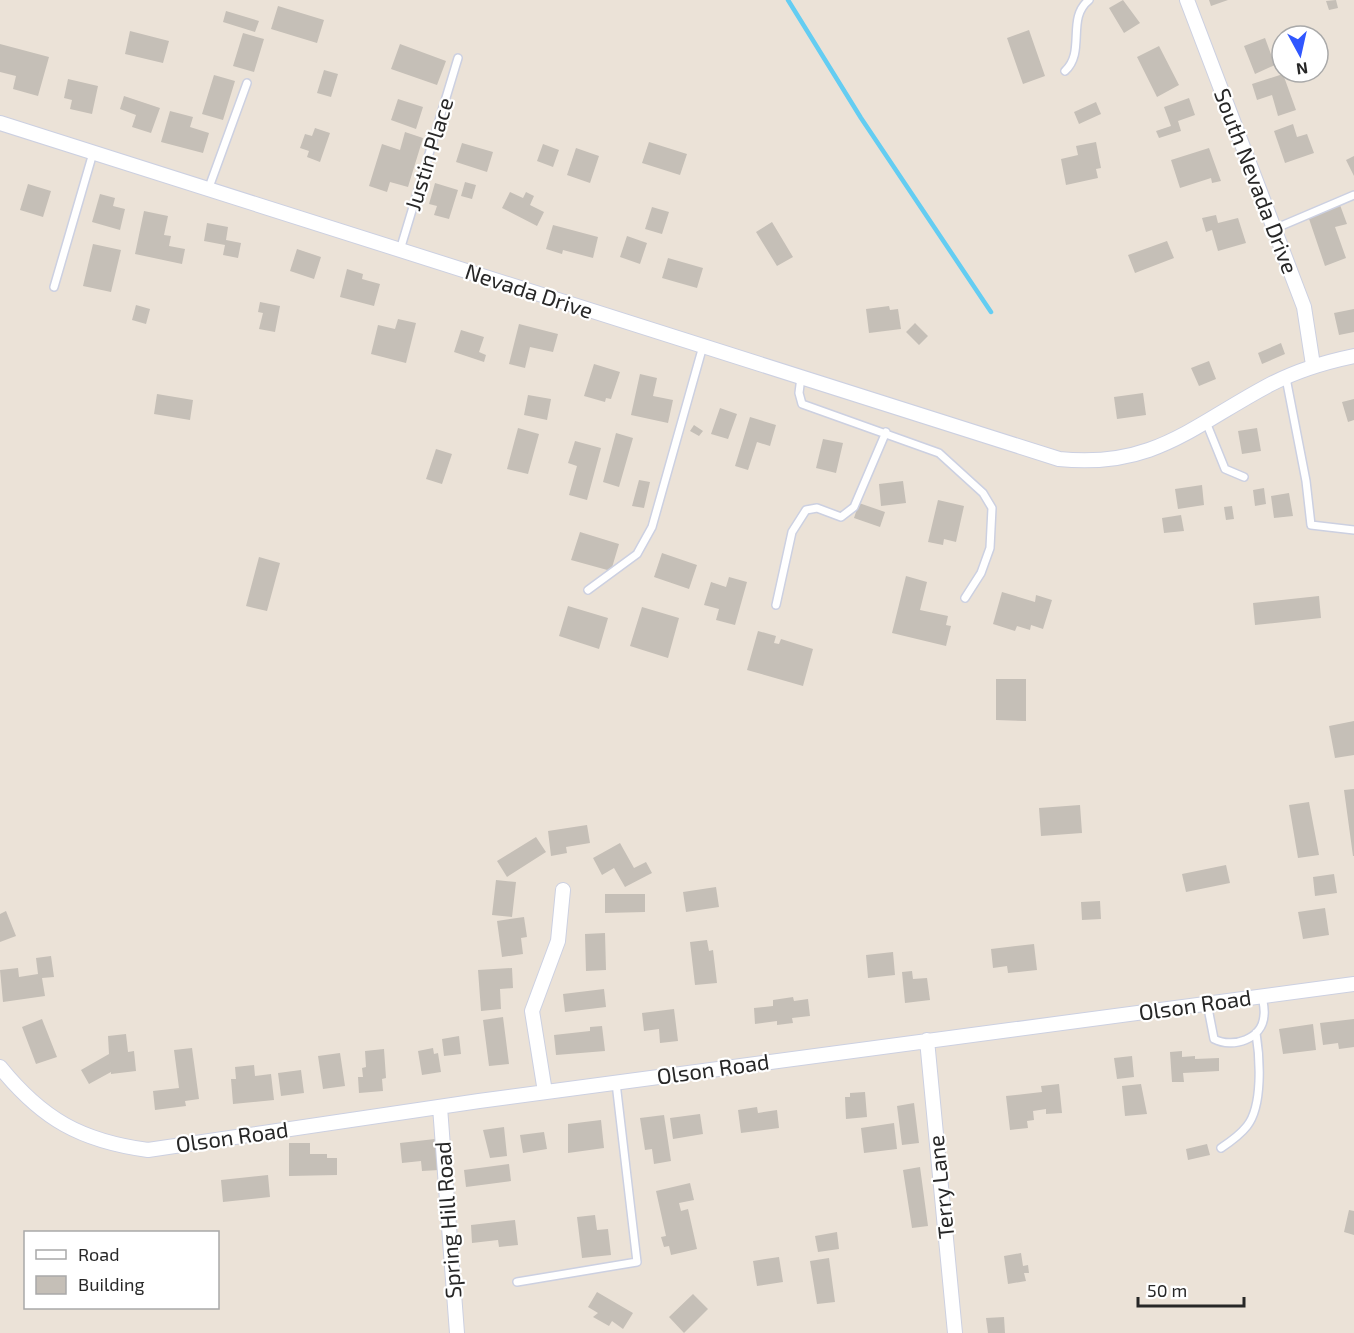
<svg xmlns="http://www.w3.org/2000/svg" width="1354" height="1333" viewBox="0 0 1354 1333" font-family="'Exo 2',sans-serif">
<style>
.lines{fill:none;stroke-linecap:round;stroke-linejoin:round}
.stream{stroke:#64cdf2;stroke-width:4.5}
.building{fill:#c5bfb7}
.lane-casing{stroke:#ccd0e1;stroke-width:10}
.street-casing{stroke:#ccd0e1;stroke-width:16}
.lane{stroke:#fff;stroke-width:7}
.street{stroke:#fff;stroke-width:14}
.labels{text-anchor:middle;stroke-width:4.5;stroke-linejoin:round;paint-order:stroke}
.street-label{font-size:22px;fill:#272727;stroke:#fff}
</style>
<rect width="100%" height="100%" fill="#ebe2d7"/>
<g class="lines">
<!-- stream -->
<path class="stream" d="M788,0L861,118L991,312"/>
</g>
<!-- building -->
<path class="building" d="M1123,0L1140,23L1124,33L1109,8Z
M1209,0H1228L1211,6Z
M1336,0L1338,8L1329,10L1326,1Z
M278,6L324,20L317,43L271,29Z
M226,11L259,21L255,32L223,22Z
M1029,30L1045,76L1023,84L1007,38Z
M130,31L169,41L163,63L125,54Z
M243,33L264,39L254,72L233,66Z
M1265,38L1275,65L1255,74L1244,46Z
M0,44L49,57L38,96L13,89L16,76L0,72Z
M400,44L446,61L437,85L391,69Z
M1159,46L1179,85L1157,97L1137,57Z
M324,70L338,74L331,97L317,93Z
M1283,74L1296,110L1278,116L1272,95L1257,100L1252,84Z
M214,75L235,81L223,120L202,114Z
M68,79L98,86L92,114L70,109L72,100L64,98Z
M124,96L160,108L151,133L132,127L136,115L120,109Z
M1189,98L1195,115L1178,121L1181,131L1159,138L1156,131L1171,126L1164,107Z
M398,99L423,107L416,129L391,120Z
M1096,102L1101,114L1079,124L1074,112Z
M170,111L193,117L190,127L209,133L203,153L161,142Z
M1293,124L1297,137L1307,134L1314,153L1285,163L1274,131Z
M315,128L330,133L320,162L307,157L309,151L300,148L305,134L312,136Z
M405,132L423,138L408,187L390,182L387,192L369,186L382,144L400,150Z
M649,142L687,154L680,175L642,163Z
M1096,142L1101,168L1096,169L1098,178L1066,185L1061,159L1078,155L1076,146Z
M462,143L493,152L487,172L456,162Z
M543,144L559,150L553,167L537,161Z
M576,148L599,156L590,183L567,175Z
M1209,148L1221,181L1212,183L1211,178L1180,188L1171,160Z
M1354,156V176L1346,160Z
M465,182L476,185L472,199L461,196Z
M435,183L458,190L449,219L434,215L437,206L429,204Z
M28,184L51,191L43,217L20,210Z
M510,192L523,198L526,192L534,196L530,205L544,212L537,226L502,208Z
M100,194L115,198L113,206L125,209L120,230L92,222Z
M1340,205L1347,224L1335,227L1346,258L1325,266L1308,216Z
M652,207L669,212L662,234L645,229Z
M144,211L168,216L164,235L171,236L169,246L185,249L182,264L135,254Z
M1216,215L1218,223L1238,218L1246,243L1218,251L1212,230L1206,232L1202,218Z
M772,222L793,257L777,266L756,232Z
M207,223L228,227L226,240L241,243L238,258L223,255L225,245L204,241Z
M553,225L598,237L593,258L563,250L562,254L546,249Z
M627,236L647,243L640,264L620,257Z
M1167,241L1174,258L1135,273L1128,255Z
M93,244L121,250L111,292L83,286Z
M297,249L321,257L314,279L290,271Z
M668,258L703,268L697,288L662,278Z
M347,269L363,274L362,279L380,284L374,306L340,297Z
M260,302L280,306L275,332L259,329L263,313L258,312Z
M136,305L150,309L146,324L132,320Z
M889,306L890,310L898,309L901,329L869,333L866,309Z
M1354,309V332L1339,335L1334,313Z
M398,319L416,323L406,363L371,354L378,325L395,329Z
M915,323L928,336L919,345L906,332Z
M519,324L558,334L553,352L530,347L525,368L509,364Z
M461,330L484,337L479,352L486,355L484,362L454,352Z
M1281,343L1285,354L1262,364L1258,353Z
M1209,361L1216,379L1199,386L1191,368Z
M594,364L620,372L611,399L606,398L605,402L584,396Z
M640,374L657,378L653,396L673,400L668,423L631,415Z
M1143,393L1146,415L1117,419L1114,397Z
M157,394L193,400L190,420L154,414Z
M528,395L551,399L547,420L524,415Z
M1354,399V420L1348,422L1342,402Z
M720,408L737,414L728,439L711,434Z
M750,417L776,425L770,446L757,442L748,470L735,466Z
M694,425L703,431L699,436L690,431Z
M518,428L539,434L528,474L507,469Z
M1257,428L1261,451L1242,454L1238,431Z
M616,433L633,438L619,487L603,482Z
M823,439L843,443L836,473L816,468Z
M575,441L601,448L587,500L569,495L577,466L568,463Z
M436,449L452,454L442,484L426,479Z
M639,480L650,482L644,508L632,506Z
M903,481L906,503L881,506L879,484Z
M1202,485L1204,505L1178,509L1175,489Z
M1264,488L1266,504L1255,506L1253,490Z
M1289,493L1293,516L1274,518L1271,496Z
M938,500L964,506L956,542L944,539L943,545L928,542Z
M859,503L885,512L880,527L854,518Z
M1232,506L1234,519L1226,520L1224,507Z
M1181,515L1184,531L1164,533L1162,518Z
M580,532L619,544L611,571L571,560Z
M662,553L697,565L689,589L654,577Z
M259,557L280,563L267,611L246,606Z
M906,576L927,582L920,610L948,616L946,625L951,626L946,646L892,633Z
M729,577L747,582L735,625L716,620L719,609L704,605L711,582L726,587Z
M1002,592L1035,602L1036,595L1052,600L1043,629L1031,625L1030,630L1017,626L1015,631L993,624Z
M1319,596L1321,618L1255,625L1253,603Z
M568,606L608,618L599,649L559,636Z
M642,607L679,618L668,658L630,646Z
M758,631L776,636L774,643L779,644L781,639L813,649L803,686L747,670Z
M996,679H1026V721L996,720Z
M1354,721V755L1335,758L1329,726Z
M1354,789V856H1353L1344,790Z
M1309,802L1319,855L1298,858L1289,805Z
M1080,805L1082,833L1041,836L1039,808Z
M587,825L590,843L566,847L567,853L551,856L548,831Z
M536,837L546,852L507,877L497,861Z
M620,843L634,868L646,862L652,873L625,887L614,868L602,875L593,858Z
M1226,865L1230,883L1186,892L1182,874Z
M1334,874L1337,893L1315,896L1313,877Z
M496,880L516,882L512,917L492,915Z
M716,887L719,907L686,912L683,892Z
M605,894H645V912L605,913Z
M1100,901L1101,919L1082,920L1081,902Z
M1325,908L1329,935L1303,939L1298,912Z
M6,911L16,936L0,942V914Z
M524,917L527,937L521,938L523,954L502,957L497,921Z
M605,933L606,970L586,971L585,934Z
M707,940L709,951L713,950L717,983L695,985L690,942Z
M1034,944L1037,970L1008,973L1007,966L993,968L991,949Z
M893,952L895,975L868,978L866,955Z
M51,956L54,977L42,978L45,996L3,1002L0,970L18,968L19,977L38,974L36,958Z
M512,968L513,988L500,989L501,1009L481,1011L478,970Z
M912,971L913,979L927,978L930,1000L905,1003L902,972Z
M604,989L606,1007L565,1012L563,994Z
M793,997L794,1001L808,999L810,1016L792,1018L793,1023L777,1025V1021L755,1024L754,1008L773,1006V1000Z
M674,1009L678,1041L660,1043L659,1029L644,1031L642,1013Z
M503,1017L509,1064L489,1066L483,1020Z
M42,1019L57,1057L36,1064L22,1027Z
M1354,1019V1047L1339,1049L1338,1043L1323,1045L1320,1023Z
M1313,1024L1316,1050L1283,1054L1279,1029Z
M602,1026L605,1051L556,1055L554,1035L590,1031V1027Z
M126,1034L128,1052L134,1051L136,1071L111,1074V1072L89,1084L81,1070L109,1054L108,1036Z
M459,1036L461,1054L444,1056L442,1039Z
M192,1048L199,1099L185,1101L186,1106L155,1110L153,1091L179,1088L174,1050Z
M433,1048L434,1054L438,1053L441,1072L422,1075L418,1051Z
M384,1049L386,1078L382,1079L383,1091L359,1093L358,1077H363L362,1068L366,1067L365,1051Z
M1182,1051V1057L1195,1056V1059L1219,1058V1071L1183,1073L1184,1082H1172L1170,1052Z
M340,1053L345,1086L323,1089L318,1056Z
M1132,1056L1134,1077L1117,1079L1114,1058Z
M254,1065L255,1076L271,1074L274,1100L233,1104L231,1079H236L235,1067Z
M301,1070L304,1093L281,1096L278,1073Z
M1059,1084L1062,1113L1046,1114V1109L1033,1111L1034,1120L1027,1121L1028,1128L1010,1130L1006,1096L1042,1092L1041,1086Z
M1141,1084L1147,1114L1125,1116L1122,1086Z
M865,1092L867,1117L846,1119L845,1097H850V1093Z
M914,1103L919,1143L902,1145L897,1106Z
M757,1107L758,1113L777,1110L779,1128L741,1133L738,1110Z
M700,1114L703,1134L673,1139L670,1118Z
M664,1115L671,1161L654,1164L652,1149L645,1150L640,1118Z
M601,1120L604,1148L568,1153V1124Z
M894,1123L897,1149L864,1153L861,1128Z
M504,1127L507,1156L490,1158L483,1130Z
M544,1132L547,1149L523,1153L520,1135Z
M435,1139L439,1170L422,1171L421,1161L402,1163L400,1143Z
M289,1143H310V1154H327V1158H337V1175L289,1176Z
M1207,1144L1210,1155L1188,1160L1186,1149Z
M509,1164L511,1181L466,1187L464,1170Z
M920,1167L928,1226L912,1228L903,1170Z
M268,1175L270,1197L223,1202L221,1180Z
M690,1183L694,1200L679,1203L681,1211L688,1209L697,1249L671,1255L669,1246L664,1247L661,1237L666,1236L656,1191Z
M1349,1210L1354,1211V1235L1344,1232Z
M595,1215L597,1230L608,1229L611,1255L582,1258L577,1217Z
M515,1220L518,1245L499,1247L498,1240L472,1243L471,1225Z
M837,1232L839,1249L818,1252L815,1236Z
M1021,1253L1023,1266L1028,1265L1029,1273H1024L1026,1281L1008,1284L1004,1256Z
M779,1257L783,1282L757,1286L753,1261Z
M829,1258L835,1302L817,1304L810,1261Z
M597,1292L633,1313L623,1329L612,1321L609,1326L593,1317L598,1313L588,1307Z
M693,1294L708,1309L684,1333L669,1317Z
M1004,1317L1005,1333H988L986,1318Z"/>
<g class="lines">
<defs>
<path id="lane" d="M1065,71C1086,52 1066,18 1089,0
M208,190L247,83
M1274,229L1354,195
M400,250L458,58
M54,287L93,153
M801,377L799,393L802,404L939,453L983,493L992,508L990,548L981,573L965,598
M1286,378L1306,481L1311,525L1354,530
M1206,422L1225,469L1244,477
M588,590L637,554L652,527L703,346
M776,605L792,532L806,510L817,508L841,517L854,507L886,432
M1207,1003L1214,1039C1233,1049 1263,1039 1264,1015C1265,1009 1263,1002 1262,996
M1221,1148C1230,1142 1240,1135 1247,1126C1263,1106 1260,1058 1256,1033
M517,1282L637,1262L616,1083"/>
<path id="street" d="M1187,0L1304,307L1313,365
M0,123L1059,459C1154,469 1193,425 1271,384C1298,370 1325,362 1354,356
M927,1040L955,1333
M0,1067C42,1119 81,1141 148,1150L479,1101L1354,984
M545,1092L532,1011L558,941L563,890
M440,1107L457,1333"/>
</defs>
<!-- lane casing -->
<use href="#lane" class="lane-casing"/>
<!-- street casing -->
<use href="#street" class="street-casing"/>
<!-- lane -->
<use href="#lane" class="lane"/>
<!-- street -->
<use href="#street" class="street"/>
</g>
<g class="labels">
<!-- street labels -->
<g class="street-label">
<text transform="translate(429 154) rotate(-73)" y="8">Justin Place</text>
<text transform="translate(1256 181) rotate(69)" y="8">South Nevada Drive</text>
<text transform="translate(529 291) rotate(18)" y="8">Nevada Drive</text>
<text transform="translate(1195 1005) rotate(-8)" y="8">Olson Road</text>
<text transform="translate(713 1069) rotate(-8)" y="8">Olson Road</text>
<text transform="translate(232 1137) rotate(-8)" y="8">Olson Road</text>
<text transform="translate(941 1187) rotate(-96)" y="8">Terry Lane</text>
<text transform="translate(448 1220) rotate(-94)" y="8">Spring Hill Road</text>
</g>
</g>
<!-- legend -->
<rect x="24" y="1231" width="195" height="78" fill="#ffffff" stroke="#a9a9a9" stroke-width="1.5"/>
<rect x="36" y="1250" width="30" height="9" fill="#ffffff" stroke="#a9a9a9" stroke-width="1.5"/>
<text x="78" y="1261" font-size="18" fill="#272727">Road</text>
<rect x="36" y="1276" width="30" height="18" fill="#c5bfb7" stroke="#a9a9a9" stroke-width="1.5"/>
<text x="78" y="1291" font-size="18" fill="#272727">Building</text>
<!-- north arrow -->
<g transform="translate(1300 54) rotate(172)"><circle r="28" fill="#ffffff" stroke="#a9a9a9" stroke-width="1.5"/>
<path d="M0-4.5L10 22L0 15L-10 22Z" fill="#3057ff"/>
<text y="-9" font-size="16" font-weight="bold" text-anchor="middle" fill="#272727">N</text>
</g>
<!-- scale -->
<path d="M1138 1297v9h106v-9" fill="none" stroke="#272727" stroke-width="3"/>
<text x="1147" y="1297" font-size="18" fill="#272727" stroke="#ffffff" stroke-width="4.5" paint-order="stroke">50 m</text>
</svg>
